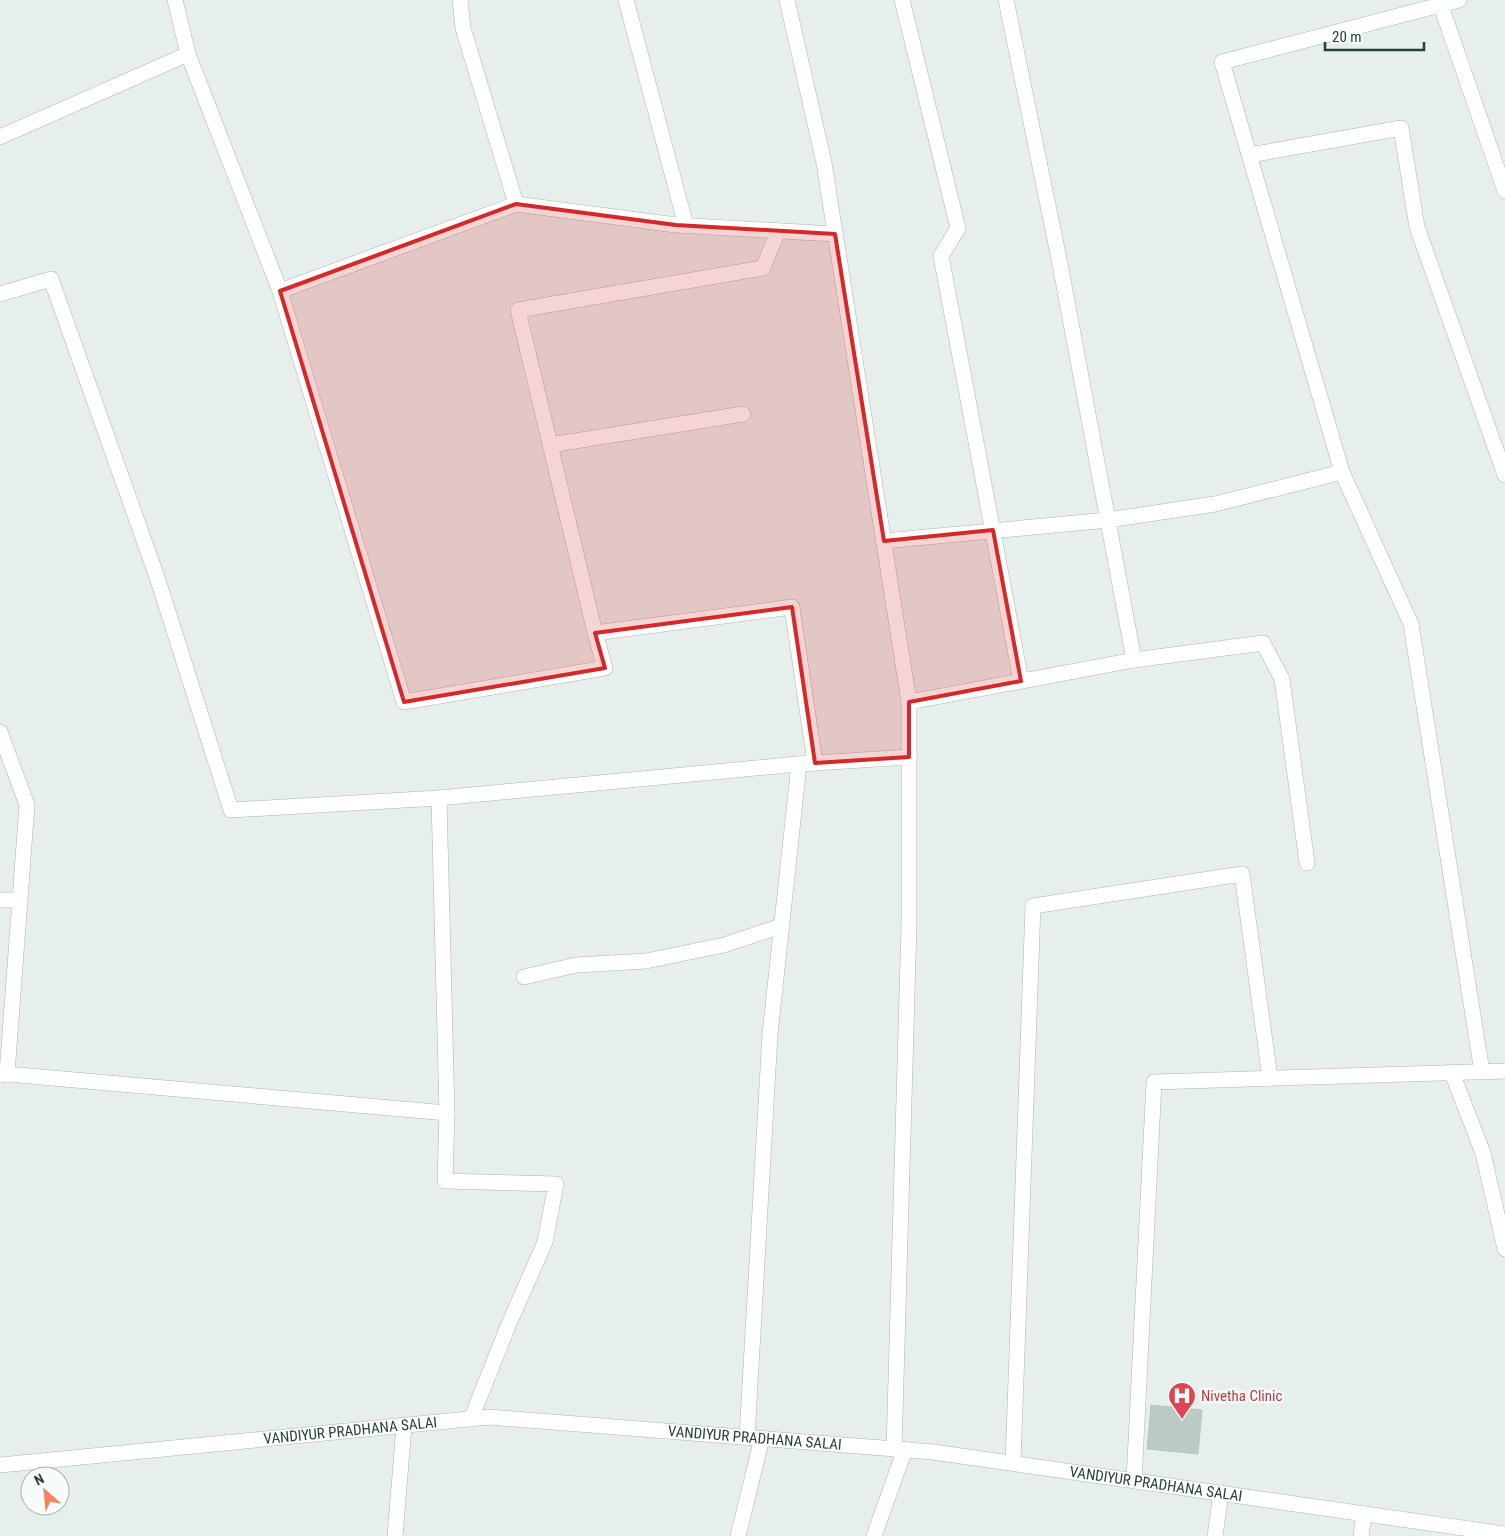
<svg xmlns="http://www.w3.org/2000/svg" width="1505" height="1536" viewBox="0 0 1505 1536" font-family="'Roboto Condensed',sans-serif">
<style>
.building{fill:#bbcac4;stroke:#b8c9c2}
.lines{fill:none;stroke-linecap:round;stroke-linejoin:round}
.minor-casing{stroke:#a8b8b2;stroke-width:16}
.minor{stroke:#fff;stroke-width:15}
.marked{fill:#d62828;fill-opacity:0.2;stroke:#d62828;stroke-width:4;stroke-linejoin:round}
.labels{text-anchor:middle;stroke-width:5;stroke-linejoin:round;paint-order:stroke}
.health-label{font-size:15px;fill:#be3a42;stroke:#f7fbf9;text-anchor:start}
.street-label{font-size:15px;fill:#24423a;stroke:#f7fbf9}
</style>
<rect width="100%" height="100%" fill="#e6efeb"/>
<!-- building -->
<path class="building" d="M1151,1405L1202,1410L1198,1454L1147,1449Z"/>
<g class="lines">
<defs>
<g id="minor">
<path d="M175,0L188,54L280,291L404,702L605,668L595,633L792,607L815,763"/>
<path d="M460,0L463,28L516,204"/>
<path d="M626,0L686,226"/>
<path d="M787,0L824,163L909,702"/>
<path d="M902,0L958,228L941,256L1021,681"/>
<path d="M1439,0L1505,191"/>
<path d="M1459,0L1222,62L1342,472L1411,624L1482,1072"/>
<path d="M0,137L188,54"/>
<path d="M1250,155L1401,128L1417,227L1505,475"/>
<path d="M280,291L516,204L676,225L835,234"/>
<path d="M0,294L51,279L157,577L231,810L439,798L799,764"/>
<path d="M550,445L743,414"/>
<path d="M884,541L1108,520L1215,504L1342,472"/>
<path d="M595,633L518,310L763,268L778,231"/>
<path d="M1134,660L1263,643L1282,679L1307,863"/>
<path d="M0,732L27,805L7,1074L0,1075"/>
<path d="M439,798L447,1113L445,1181L556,1184L545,1242L508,1326L471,1419"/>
<path d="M0,900H20"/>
<path d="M524,977L576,965L646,961L724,945L781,926"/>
<path d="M1452,1073L1483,1153L1505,1249"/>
<path d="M7,1074L447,1113"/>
<path d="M747,1437L770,1034L799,764L909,757"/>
<path d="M894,1449L909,924V702L1134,660L1060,264L1006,0"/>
<path d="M1013,1463L1033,906L1242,874L1270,1078"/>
<path id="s1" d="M0,1465L489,1417L933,1452L1505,1534"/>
<path d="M1134,1481L1154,1082L1505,1071"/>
<path d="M395,1536L404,1426"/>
<path d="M738,1536L762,1438"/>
<path d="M874,1536L905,1449"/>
<path d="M1215,1536L1221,1493"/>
<path d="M1361,1536L1364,1514"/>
</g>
</defs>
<!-- minor casing -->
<use href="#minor" class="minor-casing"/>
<!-- minor -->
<use href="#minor" class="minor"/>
</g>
<!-- marked area -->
<path class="marked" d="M516,204L676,225L835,234L884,541L993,530L1021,681L909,702V757L815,763L792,607L595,633L605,668L404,702L280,291Z"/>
<!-- icons -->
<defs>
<symbol id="hospital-pin" viewBox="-11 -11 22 30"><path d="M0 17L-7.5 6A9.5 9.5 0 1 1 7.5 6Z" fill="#e0444e" stroke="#f7fbf9"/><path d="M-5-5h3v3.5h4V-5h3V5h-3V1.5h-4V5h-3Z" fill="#fff"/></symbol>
</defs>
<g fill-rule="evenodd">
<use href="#hospital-pin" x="1166" y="1380" width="32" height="43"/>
</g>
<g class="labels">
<!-- health labels -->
<g class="health-label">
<text x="1201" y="1401">Nivetha Clinic</text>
</g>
<!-- street labels -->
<g class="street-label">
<text dy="5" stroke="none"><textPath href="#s1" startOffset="352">VANDIYUR PRADHANA SALAI</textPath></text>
<text dy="5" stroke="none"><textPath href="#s1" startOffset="758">VANDIYUR PRADHANA SALAI</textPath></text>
<text dy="5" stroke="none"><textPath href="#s1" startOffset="1162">VANDIYUR PRADHANA SALAI</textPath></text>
</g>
</g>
<!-- north arrow -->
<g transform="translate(45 1491) rotate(333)"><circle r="24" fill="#f7fbf9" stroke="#a3b1ad"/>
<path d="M0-4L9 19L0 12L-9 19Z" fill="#f4845f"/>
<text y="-8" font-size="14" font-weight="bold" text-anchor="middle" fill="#24423a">N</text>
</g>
<!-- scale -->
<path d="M1325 42v8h99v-8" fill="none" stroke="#24423a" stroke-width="2.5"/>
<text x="1332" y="42" font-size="15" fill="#24423a" stroke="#f7fbf9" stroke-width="4" paint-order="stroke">20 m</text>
</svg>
